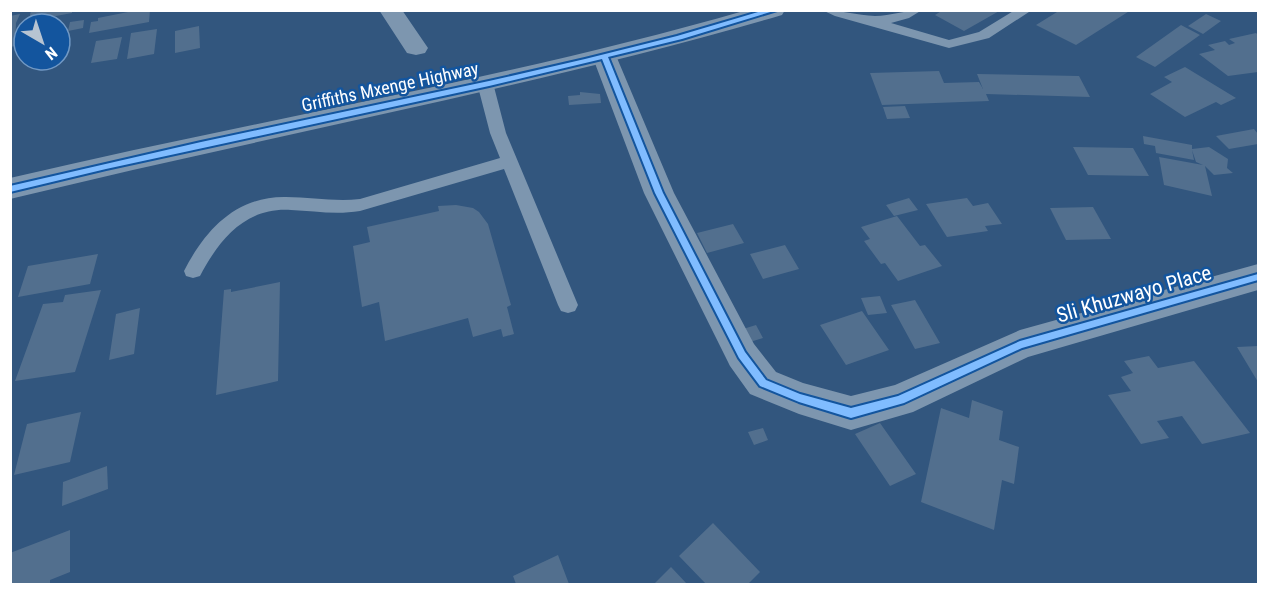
<svg xmlns="http://www.w3.org/2000/svg" width="1269" height="595" viewBox="0 0 1269 595" font-family="'Roboto Condensed',sans-serif">
<style>
.building{fill:#526f8e}
.lines{fill:none;stroke-linecap:round;stroke-linejoin:round}
.service{fill:#7d96af;fill-rule:evenodd}
.minor{fill:#7d96af;fill-rule:evenodd}
.tertiary{fill:#7d96af;fill-rule:evenodd}
.cycleway-casing{stroke:#13559e;stroke-width:4}
.cycleway{fill:#80bcff;fill-rule:evenodd}
.labels{text-anchor:middle;stroke-width:5;stroke-linejoin:round;paint-order:stroke}
.far-street-label{font-size:18px;fill:#fff;stroke:#13559e}
.street-label{font-size:21px;fill:#fff;stroke:#13559e}
</style>
<rect width="100%" height="100%" fill="#32567e"/>
<!-- building -->
<path class="building" d="M31,10H72V13L29,21Z
M138,10H150L149,22L89,33L91,22L98,21V18Z
M943,10H1001L964,31L935,15Z
M1053,10H1131L1076,45L1036,25L1057,12Z
M20,14L16,23L15,46L10,47V16Z
M1206,14L1221,21L1203,34L1188,26Z
M84,20L83,28L68,31L70,22Z
M1181,25L1200,35L1155,67L1136,57Z
M199,26L200,48L175,53V31Z
M157,29L154,54L127,59L131,33Z
M1256,33L1258,35V72L1228,76L1199,54L1215,50L1208,45L1225,41L1229,45L1235,43L1229,39Z
M122,37L117,59L91,63L96,41Z
M1185,67L1236,98L1221,105L1216,102L1185,117L1150,94L1172,82L1164,77Z
M939,71L944,83L979,82L983,89L977,74L1079,76L1090,97L986,94L989,101L882,105L870,73Z
M580,92L600,94L601,103L569,105L568,96L580,95Z
M905,106L910,118L887,119L883,107Z
M1254,129L1258,134V144L1229,149L1216,136Z
M1143,136L1192,145V149L1209,147L1228,159L1227,168L1233,173L1214,175L1205,166L1212,196L1164,185L1159,157L1203,165L1196,162L1192,150L1194,160L1156,153L1155,146L1144,144Z
M1073,147L1133,148L1149,176L1088,175Z
M909,198L918,210L894,216L886,205Z
M967,198L973,206L988,203L1002,224L985,226L988,231L947,237L926,204Z
M456,205L473,208L479,212L488,224L511,305L507,307L514,334L503,337L501,329L473,337L468,318L385,341L379,302L362,307L353,246L370,242L367,227L439,211L438,206Z
M1093,207L1111,239L1066,240L1050,208Z
M897,216L920,246L925,245L942,266L898,281L885,263L881,264L864,241L870,239L861,227Z
M733,224L744,243L707,253L697,233Z
M785,245L799,269L763,279L750,254Z
M98,254L90,284L18,297L28,266Z
M280,282L278,381L216,395L224,290L231,289V292Z
M101,290L75,372L15,381L43,304L63,302L65,295Z
M880,296L887,313L868,315L861,298Z
M915,300L940,343L915,349L891,305Z
M140,308L134,354L109,360L116,314Z
M862,311L889,350L846,365L820,325Z
M756,325L763,338L750,342L743,329Z
M1258,346V382L1237,347Z
M1149,356L1158,368L1194,361L1250,433L1202,444L1182,416L1157,421L1169,438L1141,444L1108,395L1131,391L1121,377L1133,373L1124,361Z
M972,400L1003,411L999,440L1019,447L1014,484L1002,480L994,530L921,502L941,408L969,418Z
M81,412L70,462L14,475L27,424Z
M880,423L916,474L890,486L855,434Z
M763,428L768,440L754,445L748,432Z
M107,466L108,489L62,506L63,482Z
M713,523L760,572L748,584H706L679,556Z
M70,530V572L50,580V584H10V553Z
M558,555L569,584H516L513,576Z
M671,567L687,584H654Z"/>
<g class="lines">
<!-- service -->
<path class="service" d="M822,10C840,10 857,15 875,16C891,16 905,10 922,10L909,18L891,23L949,40L979,32L1015,10H1032L989,38L949,48L835,16Z
M485,78L493,83L506,133L578,305L575,311L568,313L561,311L558,305L504,169L360,211C336,215 314,211 291,210C245,207 219,240 200,276L193,278L186,276L184,271C205,230 236,196 286,197C311,197 335,202 360,199L500,158L490,133L477,83Z"/>
<!-- minor -->
<path class="minor" d="M379,10H402L428,48L425,53L416,55L407,53Z
M605,50L614,53L617,58L674,193L754,344L776,372L803,383L851,396L895,385L1020,330L1258,264V290L1028,357L913,412L851,430L799,414L750,394L730,366L644,193L593,58L596,53Z"/>
<!-- tertiary -->
<path class="tertiary" d="M747,10H785L782,15C528,89 267,136 10,199V178C255,120 504,80 747,10Z"/>
<defs>
<path id="cycleway" d="M765,10H777L682,39L608,57L663,193L745,352L766,380L800,394L851,408L898,396L1020,341L1258,274V280L1022,348L904,403L851,418L799,402L760,386L739,358L655,193L602,59L489,86L106,169L10,192V186L201,142L489,81L585,59L677,36Z"/>
</defs>
<!-- cycleway casing -->
<use href="#cycleway" class="cycleway-casing"/>
<!-- cycleway -->
<use href="#cycleway" class="cycleway"/>
</g>
<g class="labels">
<!-- far-street labels -->
<g class="far-street-label">
<text transform="translate(390 87) rotate(-12)" y="6">Griffiths Mxenge Highway</text>
</g>
<!-- street labels -->
<g class="street-label">
<text transform="translate(1134 294) rotate(-16)" y="7">Sli Khuzwayo Place</text>
</g>
</g>
<!-- border -->
<rect width="1269" height="595" fill="none" stroke="#ffffff" stroke-width="24"/>
<!-- north arrow -->
<g transform="translate(42 42) rotate(141)"><circle r="28" fill="#13559e" stroke="#7199c5" stroke-width="1.5"/>
<path d="M0-4.5L10 22L0 15L-10 22Z" fill="#b7c4d2"/>
<text y="-9" font-size="16" font-weight="bold" text-anchor="middle" fill="#ffffff">N</text>
</g>
</svg>
